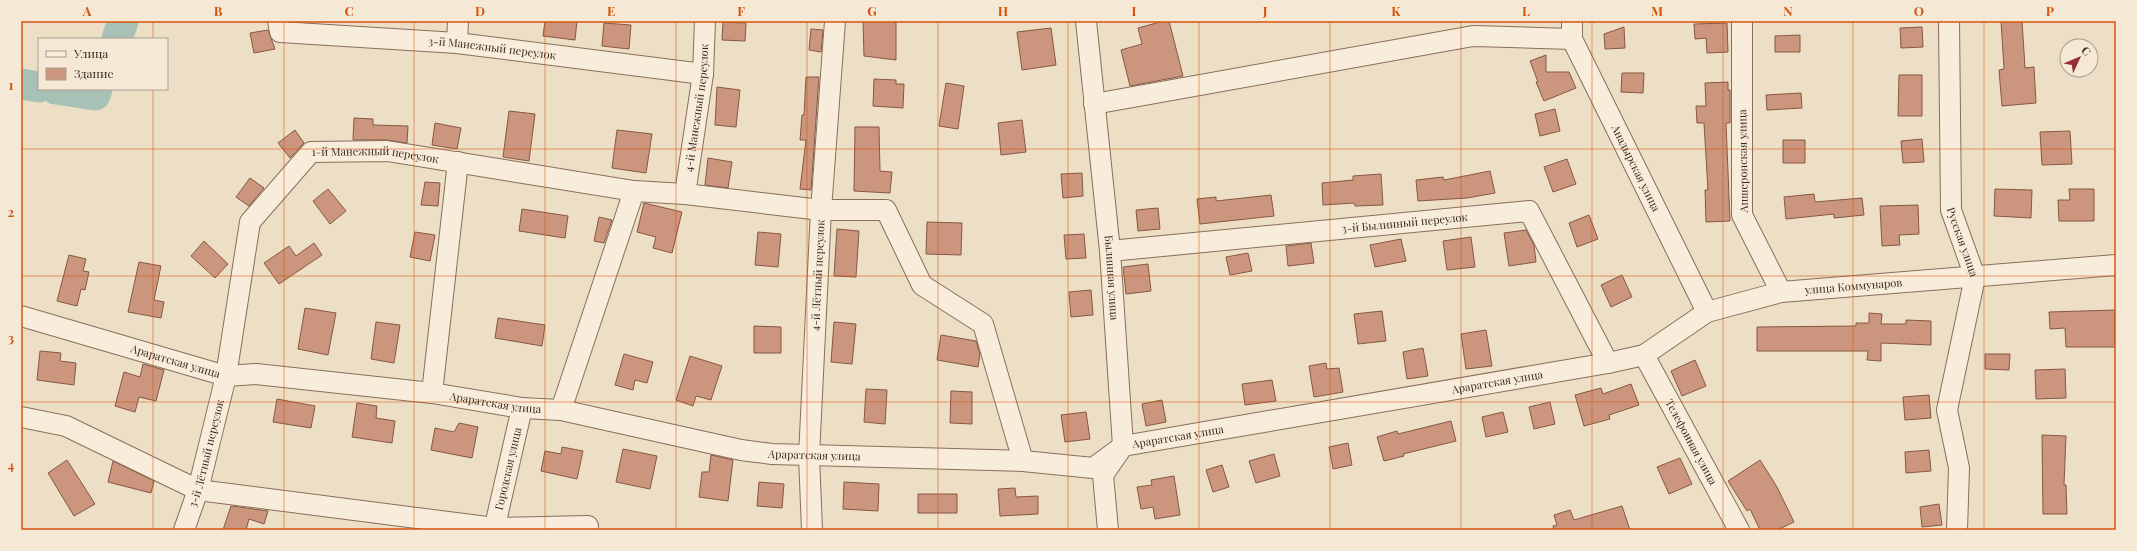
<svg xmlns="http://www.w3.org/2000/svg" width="2137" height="551" viewBox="0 0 2137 551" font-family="'Playfair Display',serif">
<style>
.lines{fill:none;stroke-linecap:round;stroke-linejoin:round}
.river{stroke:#a8c1b7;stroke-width:31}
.building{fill:#cb967d;stroke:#875743}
.minor-casing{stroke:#896f5c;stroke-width:22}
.minor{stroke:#f8ecda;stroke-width:20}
.grid{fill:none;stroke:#d6540e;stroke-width:1;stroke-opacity:0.55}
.labels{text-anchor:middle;stroke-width:3;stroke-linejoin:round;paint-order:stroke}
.street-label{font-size:11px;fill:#392a20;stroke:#f5e9d6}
.neatline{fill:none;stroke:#d6540e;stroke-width:1.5}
.grid-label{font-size:13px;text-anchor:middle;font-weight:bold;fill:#d6540e}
</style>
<rect width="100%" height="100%" fill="#eddec6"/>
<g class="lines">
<!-- river -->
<path class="river" d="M117,39L123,21
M21,84L39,87
M56,89L95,95L97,89"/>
</g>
<!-- building -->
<path class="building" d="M545,21H577L575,40L543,36Z
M863,21H896V60L864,56Z
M1164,21H1169L1183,76L1130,86L1121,50L1142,44L1138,28Z
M2001,21H2022L2025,68L2034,67L2036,103L2002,106L1999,70L2004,69Z
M723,22L746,23L745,41L722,40Z
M604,23L631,25L629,49L602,46Z
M1727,23L1728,52L1707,53L1706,38L1695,39L1694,24Z
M1624,27L1625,48L1605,49L1604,34Z
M1922,27L1923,47L1901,48L1900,28Z
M1051,28L1056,65L1022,70L1017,32Z
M811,29L823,30L821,52L809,50Z
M268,30L275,49L254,53L250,33Z
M1800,35V52H1775V36Z
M1546,55V72H1569L1576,88L1544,101L1536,82H1538L1530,61Z
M1622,73H1644L1643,93L1621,92Z
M1899,75H1922V116H1898Z
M806,77H819L811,190L800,189L806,140H800L802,115H804Z
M874,79L896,80V84H904L903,108L873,106Z
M1728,82V90H1730V123H1726L1730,221L1706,222L1705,190H1708L1704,123H1697L1696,106H1706L1705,83Z
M946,83L964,86L958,129L939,126Z
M717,87L740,90L736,127L715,125Z
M1801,93L1802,108L1767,110L1766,95Z
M1555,109L1560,131L1540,136L1535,114Z
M509,111L535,114L529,161L503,157Z
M354,118L373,119V125L408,126L407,143L387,140H353Z
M1022,120L1026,152L1001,155L998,123Z
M435,123L461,128L457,149L432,145Z
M855,127H879L880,171L892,172L890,193L854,191Z
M295,130L304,143L290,158L278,143Z
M617,130L652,134L646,173L612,168Z
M2070,131L2072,164L2042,165L2040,132Z
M1922,139L1924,162L1903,163L1901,141Z
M1783,140H1805V163H1783Z
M708,158L732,162L728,188L705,185Z
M1567,159L1576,184L1553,192L1544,167Z
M1490,171L1495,193L1467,198L1418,201L1416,180L1443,177L1444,180Z
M1082,173L1083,196L1063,198L1061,174Z
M1381,174L1383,205L1355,206L1354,203L1323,205L1322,183L1353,180V176Z
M250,178L264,188L249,206L236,197Z
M425,182L440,183L438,206L421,205Z
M328,189L346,211L330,224L313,201Z
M1995,189L2032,190L2031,218L1994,216Z
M2069,189H2094V221H2059L2058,200H2070Z
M1814,194L1815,202L1862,198L1864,215L1834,218V214L1786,219L1784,197Z
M1271,195L1274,216L1200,224L1197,199L1216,197V201Z
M644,203L682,212L672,253L653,248L656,237L637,232Z
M1918,205L1919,234L1899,235L1900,245L1882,246L1880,206Z
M1158,208L1160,229L1138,231L1136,210Z
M522,209L568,216L565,238L519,231Z
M1589,215L1598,239L1577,247L1569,223Z
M599,217L612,220L604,243L594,241Z
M927,222L962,223L961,255L926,254Z
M837,229L859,231L856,277L834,276Z
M1526,230L1534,245L1536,262L1509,266L1504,233Z
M415,232L435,235L430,261L410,257Z
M758,232L781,234L778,267L755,265Z
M1084,234L1086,258L1066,259L1064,235Z
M1471,237L1475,267L1447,270L1443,241Z
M1401,239L1406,261L1375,267L1370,245Z
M204,241L228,264L215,278L191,256Z
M314,243L322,255L279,284L264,263L289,246L296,256Z
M1311,243L1314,263L1288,266L1286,246Z
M1248,253L1252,271L1230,275L1226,257Z
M69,255L86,259L83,271L89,272L85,290L81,289L77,306L57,301Z
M139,262L161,266L154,300L164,302L161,318L128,312Z
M1148,264L1151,291L1126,294L1123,267Z
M1622,275L1632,297L1611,307L1601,285Z
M1091,290L1093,315L1071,317L1069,292Z
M305,308L336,313L328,355L298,349Z
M2115,310V347H2066L2065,328L2050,329L2049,312Z
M1382,311L1386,341L1358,344L1354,314Z
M1869,313L1882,314L1881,324H1906V320L1931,321V345L1881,343V361L1867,360L1868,351H1757V327L1856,326V323H1869Z
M498,318L545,325L542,346L495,338Z
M376,322L400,325L394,363L371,359Z
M834,322L856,324L852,364L831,362Z
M754,326L781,327V353H754Z
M1486,330L1492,366L1466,369L1461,334Z
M941,335L976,341L980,354L978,367L937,360Z
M1423,348L1428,376L1407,379L1403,352Z
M40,351L61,353L60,361L76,363L74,385L37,380Z
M624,354L653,362L647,383L635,380L633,390L615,385Z
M1985,354H2010L2009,370L1985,369Z
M690,356L722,366L711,400L696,396L693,406L676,400Z
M1695,360L1706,386L1682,396L1671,371Z
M1326,363L1327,369L1339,368L1343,392L1314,397L1309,366Z
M143,364L164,370L156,401L139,397L135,412L115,406L124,372L140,377Z
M2065,369L2066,398L2036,399L2035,370Z
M1272,380L1276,401L1245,405L1242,384Z
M1631,384L1639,405L1609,415L1610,419L1584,426L1575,395L1601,388L1603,394Z
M866,389L887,390L885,424L864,422Z
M951,391L972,392V424L950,423Z
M1929,395L1931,418L1905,420L1903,397Z
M277,399L315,406L311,428L273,422Z
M1162,400L1166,422L1146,426L1142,404Z
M1550,402L1555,424L1534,429L1529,407Z
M357,403L377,406L376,418L395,421L392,443L352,437Z
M1086,412L1090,439L1065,442L1061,415Z
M1503,412L1508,432L1486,437L1482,417Z
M1451,421L1456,441L1403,454L1404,456L1384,461L1377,437L1397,431L1398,434Z
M459,423L478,427L472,458L431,450L435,428L454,432Z
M2042,435L2066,436L2064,485H2066L2067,514H2043Z
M1348,443L1352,465L1333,469L1329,447Z
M562,447L583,451L577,479L541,471L545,451L561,454Z
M623,449L657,456L650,489L616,482Z
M1929,450L1931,471L1906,473L1905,452Z
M1274,454L1280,476L1256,483L1249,461Z
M711,455L733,460L728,501L699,497L702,472H709Z
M1680,458L1692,484L1669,494L1657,467Z
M67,460L95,504L74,516L48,473Z
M1760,460L1777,487L1794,522L1777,530H1760L1750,509L1747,511L1728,481Z
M113,461L154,481L151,493L108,482Z
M1222,465L1229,487L1213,492L1206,470Z
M1174,476L1180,515L1155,519L1153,507L1141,509L1137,487L1152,485L1151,480Z
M759,482L784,484L782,508L757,506Z
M844,482L879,484L878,511L843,509Z
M1015,488L1016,497L1038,496V514L1000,516L998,489Z
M918,494H957V513H918Z
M1939,504L1942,525L1922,527L1920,507Z
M231,506L268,511L264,524L249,519L246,530H223Z
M1622,506L1630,530H1554L1553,526L1557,525L1554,515L1570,510L1574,520Z"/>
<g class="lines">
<defs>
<g id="minor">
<path id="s1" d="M278,21L280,32L457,43L703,74"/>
<path id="s2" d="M1086,21L1110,251L1123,446L1103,475L1108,530"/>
<path id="s3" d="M1572,21V39L1707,312"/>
<path d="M1742,21V215L1781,292"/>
<path id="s4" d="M1949,21L1951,210L1975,277L1947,410L1959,468L1957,530"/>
<path d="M457,43L458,21"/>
<path d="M1094,104L1473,36L1572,39"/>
<path id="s5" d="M685,194L703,74L705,21"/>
<path id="s6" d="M1110,251L1529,211L1608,363"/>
<path id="s7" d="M21,316L226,376L256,374L432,393L522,408L561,410L741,450L772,454L1023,461L1093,468L1123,446L1608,363L1644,355L1707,312L1781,292L2116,265"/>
<path id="s8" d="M1644,355L1739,530"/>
<path d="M432,393L458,162"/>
<path d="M561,410L634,191"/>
<path d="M21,417L66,426L198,490L495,528L588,526L587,530"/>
<path id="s9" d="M184,530L198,490L226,376L250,222L311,152L387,151L634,191L685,194L821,210H886L922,285L983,324L1023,461"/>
<path id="s10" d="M494,530L522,408"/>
<path id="s11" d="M812,530L809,456L821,210L835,21"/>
</g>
</defs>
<!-- minor casing -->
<use href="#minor" class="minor-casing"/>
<!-- minor -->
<use href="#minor" class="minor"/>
</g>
<!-- grid -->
<path class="grid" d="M153,21V39M284,21V530M414,21V530M545,21V530M676,21V530M807,21V530M938,21V530M1068,21V530M1199,21V530M1330,21V530M1461,21V530M1592,21V530M1723,21V530M1853,21V530M1984,21V530M153,89V530M21,149H2116M21,276H2116M21,402H2116"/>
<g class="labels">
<!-- street labels -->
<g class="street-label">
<text dy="4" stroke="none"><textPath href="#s1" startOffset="224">3-й Манежный переулок</textPath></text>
<text dy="4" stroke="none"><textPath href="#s5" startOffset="87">4-й Манежный переулок</textPath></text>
<text dy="4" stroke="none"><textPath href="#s9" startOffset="473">1-й Манежный переулок</textPath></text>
<text transform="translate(1743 161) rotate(-91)" y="4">Апшеронская улица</text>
<text dy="4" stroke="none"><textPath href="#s3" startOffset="162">Анадырская улица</textPath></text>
<text dy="4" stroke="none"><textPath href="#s6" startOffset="296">3-й Былинный переулок</textPath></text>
<text dy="4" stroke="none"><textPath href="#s4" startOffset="223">Русская улица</textPath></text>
<text dy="4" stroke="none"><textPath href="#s11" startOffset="255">4-й Лётный переулок</textPath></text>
<text dy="4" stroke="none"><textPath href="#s2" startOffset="258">Былинная улица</textPath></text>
<text dy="4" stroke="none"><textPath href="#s7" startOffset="1880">улица Коммунаров</textPath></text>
<text dy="4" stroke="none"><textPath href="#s7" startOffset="161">Араратская улица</textPath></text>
<text dy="4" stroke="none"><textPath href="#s7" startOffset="1505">Араратская улица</textPath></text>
<text dy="4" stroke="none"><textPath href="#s7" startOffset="485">Араратская улица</textPath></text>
<text dy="4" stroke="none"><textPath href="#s7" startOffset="1181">Араратская улица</textPath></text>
<text dy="4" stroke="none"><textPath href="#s8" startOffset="99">Телефонная улица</textPath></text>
<text dy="4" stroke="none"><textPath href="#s9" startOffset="80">3-й Лётный переулок</textPath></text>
<text dy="4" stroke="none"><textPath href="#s7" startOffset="809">Араратская улица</textPath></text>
<text dy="4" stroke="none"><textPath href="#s10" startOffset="63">Городская улица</textPath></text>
</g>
</g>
<!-- border -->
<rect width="2137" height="551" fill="none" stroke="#f5e9d6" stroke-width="44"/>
<!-- legend -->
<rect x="38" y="38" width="130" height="52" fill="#f5e9d6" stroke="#aa9d8d"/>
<rect x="46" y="51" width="20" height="6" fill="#f8ecda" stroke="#aa9d8d"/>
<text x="74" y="58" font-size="12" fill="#392a20">Улица</text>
<rect x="46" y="68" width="20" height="12" fill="#cb967d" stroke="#aa9d8d"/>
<text x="74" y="78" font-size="12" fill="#392a20">Здание</text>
<!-- north arrow -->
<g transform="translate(2079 58) rotate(46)"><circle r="19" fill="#f5e9d6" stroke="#aa9d8d"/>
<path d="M0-3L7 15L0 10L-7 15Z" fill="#962d38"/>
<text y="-6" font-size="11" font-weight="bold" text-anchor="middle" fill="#392a20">С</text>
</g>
<rect x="22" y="22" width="2093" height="507" class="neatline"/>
<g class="grid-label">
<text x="87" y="16">A</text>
<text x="218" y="16">B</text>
<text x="349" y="16">C</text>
<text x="480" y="16">D</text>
<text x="611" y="16">E</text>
<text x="741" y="16">F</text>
<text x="872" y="16">G</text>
<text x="1003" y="16">H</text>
<text x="1134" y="16">I</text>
<text x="1265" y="16">J</text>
<text x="1396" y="16">K</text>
<text x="1526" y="16">L</text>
<text x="1657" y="16">M</text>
<text x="1788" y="16">N</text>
<text x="1919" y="16">O</text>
<text x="2050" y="16">P</text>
<text x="11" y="90">1</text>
<text x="11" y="217">2</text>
<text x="11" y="343">3</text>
<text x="11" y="470">4</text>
</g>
</svg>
